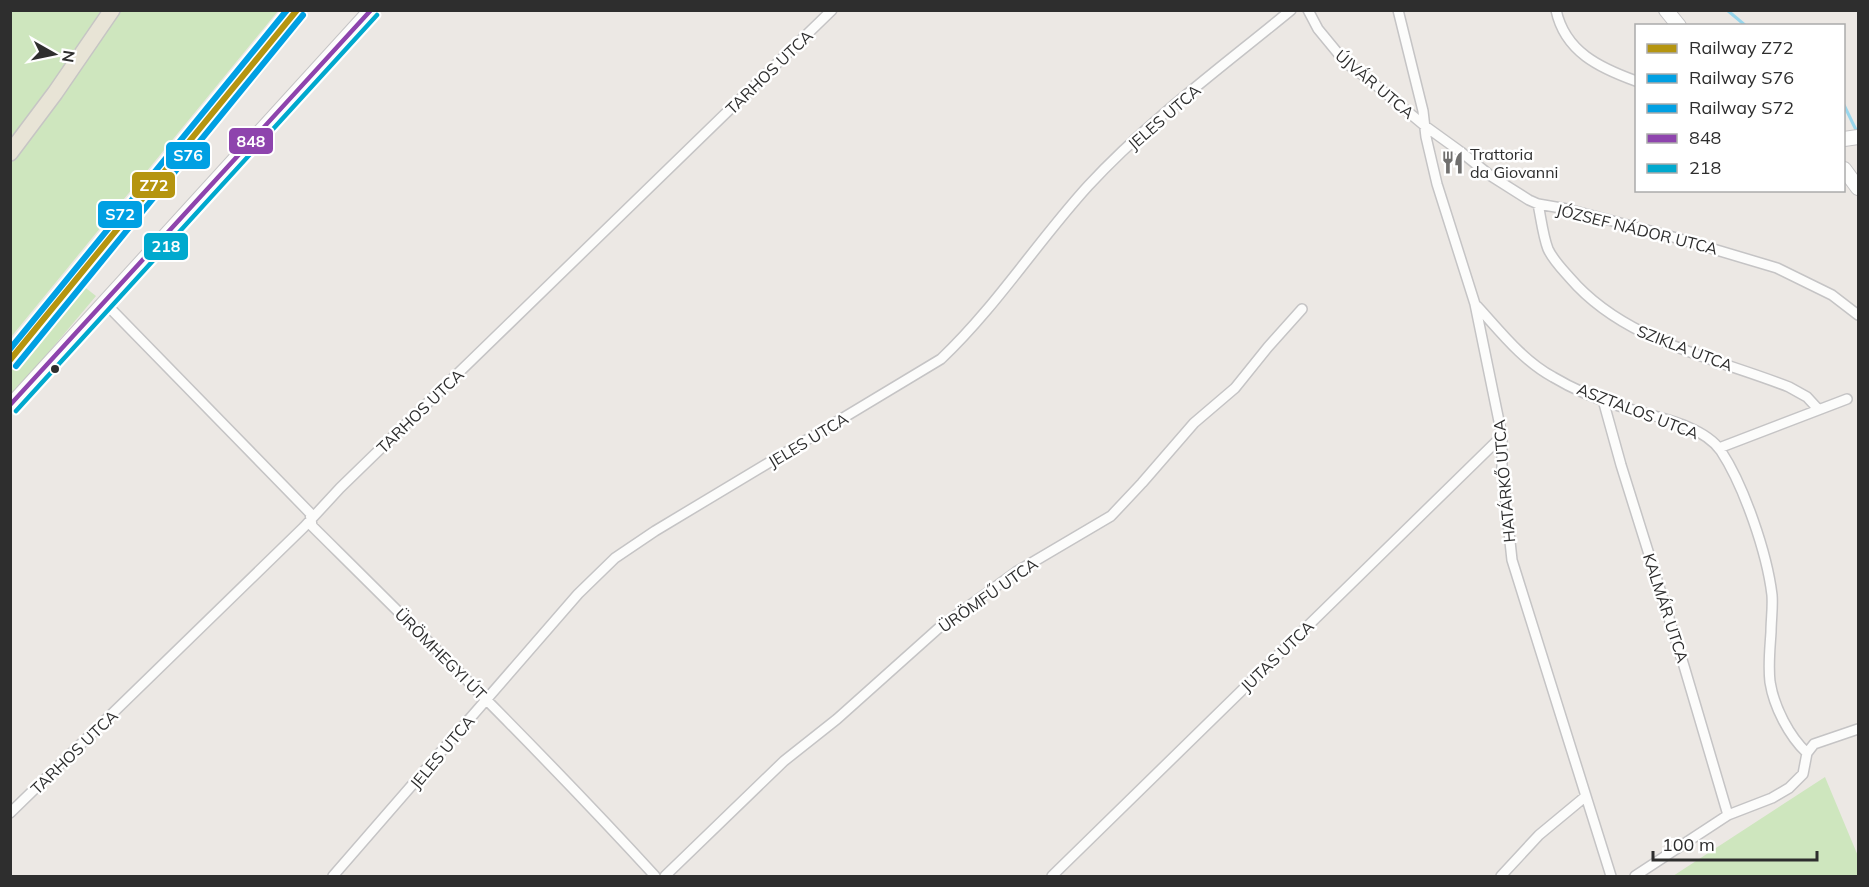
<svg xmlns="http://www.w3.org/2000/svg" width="1869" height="887" viewBox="0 0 1869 887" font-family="Mulish,sans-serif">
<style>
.green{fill:#cee6be}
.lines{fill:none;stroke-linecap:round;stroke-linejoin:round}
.stream{stroke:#99d6ec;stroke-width:3}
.street-casing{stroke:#c5c4c5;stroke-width:12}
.secondary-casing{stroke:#c5c4c5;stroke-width:16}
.primary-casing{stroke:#c6c5c4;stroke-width:18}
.street{stroke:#fcfcfb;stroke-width:9}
.secondary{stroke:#fcfcfb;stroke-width:14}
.primary{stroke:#e8e4d6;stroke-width:15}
.bus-1-casing{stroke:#fff;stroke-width:9}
.bus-2-casing{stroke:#fff;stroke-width:9}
.bus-1{stroke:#8e44ad;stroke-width:4.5}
.bus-2{stroke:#00a9ce;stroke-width:4.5}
.rail-1-casing{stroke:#fff;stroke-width:10}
.rail-2-casing{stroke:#fff;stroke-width:10}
.rail-3-casing{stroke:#fff;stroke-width:10}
.rail-1{stroke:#b59510;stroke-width:6}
.rail-2{stroke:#00a0e3;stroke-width:6}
.rail-3{stroke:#00a0e3;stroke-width:6}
.bus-dot{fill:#2e2e2e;stroke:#fff;stroke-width:2}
.labels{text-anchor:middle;stroke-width:5;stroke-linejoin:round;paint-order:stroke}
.street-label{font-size:16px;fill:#2e2e2e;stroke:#fff}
.poi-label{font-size:16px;fill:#2e2e2e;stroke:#fff;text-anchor:start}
.line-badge{stroke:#fff;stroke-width:2}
.badge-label{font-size:16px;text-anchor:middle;font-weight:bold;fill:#fff}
</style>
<rect width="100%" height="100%" fill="#ece8e4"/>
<!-- green -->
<path class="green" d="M11,11H278L11,337Z
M82,285L96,296L27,378L11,395V370Z
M1825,777L1858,856V876H1673Z"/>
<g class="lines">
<!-- stream -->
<path class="stream" d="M1727,10L1746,26
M1844,105L1857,132"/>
<defs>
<path id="street" d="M1308,10L1318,29L1346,63L1371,81L1425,126L1461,152L1491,176L1529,200L1538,204L1567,209L1673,237L1777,268L1832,295L1858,315
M1398,10L1423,111L1426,137L1437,184L1475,304L1502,436V467L1512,560L1611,876
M1556,10C1565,52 1600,68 1636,81
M1538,204C1541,218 1543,236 1548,249C1553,260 1562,269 1570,278C1625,342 1713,357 1789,387L1807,397L1818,409
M105,303L310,513L312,526C428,641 544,755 655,876
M1477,306C1500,331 1522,360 1553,377C1573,389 1597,399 1619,406C1649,416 1702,423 1721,451C1744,486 1767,553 1772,595C1773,607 1771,620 1771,632C1770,648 1768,665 1770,682C1774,707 1789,736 1807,753
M1603,400L1621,465L1684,666L1728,815
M1719,448L1847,399
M10,813L304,527L340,488L832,10
M333,876L578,594L615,558L655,531L941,359C996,307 1037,242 1088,186C1148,121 1223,66 1291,10
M665,876L784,761L837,719L941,626L1016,572L1111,516L1142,483L1194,423L1235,388L1268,347L1302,309
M1052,876L1502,436
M1501,876L1539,835L1586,796
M1635,876L1728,815L1772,798L1789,788L1803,774L1807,753L1814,744L1858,729"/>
<path id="secondary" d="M1666,10L1679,26
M1844,139L1858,137
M1844,169L1858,188
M10,406L371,10"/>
<path id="primary" d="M10,153L55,93L112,10"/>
</defs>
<!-- street casing -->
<use href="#street" class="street-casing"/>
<!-- secondary casing -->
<use href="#secondary" class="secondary-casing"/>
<!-- primary casing -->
<use href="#primary" class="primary-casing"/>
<!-- street -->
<use href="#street" class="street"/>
<!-- secondary -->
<use href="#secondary" class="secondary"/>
<!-- primary -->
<use href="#primary" class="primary"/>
<defs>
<path id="bus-1" d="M10,405L371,10"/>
<path id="bus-2" d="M16,411L377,15"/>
</defs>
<!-- bus-1 casing -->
<use href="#bus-1" class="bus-1-casing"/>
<!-- bus-2 casing -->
<use href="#bus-2" class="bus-2-casing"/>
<!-- bus-1 -->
<use href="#bus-1" class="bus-1"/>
<!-- bus-2 -->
<use href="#bus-2" class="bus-2"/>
<defs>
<path id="rail-1" d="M10,360L297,10"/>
<path id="rail-2" d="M16,366L303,15"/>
<path id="rail-3" d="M10,349L287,10"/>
</defs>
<!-- rail-1 casing -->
<use href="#rail-1" class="rail-1-casing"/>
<!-- rail-2 casing -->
<use href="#rail-2" class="rail-2-casing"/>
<!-- rail-3 casing -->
<use href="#rail-3" class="rail-3-casing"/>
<!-- rail-1 -->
<use href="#rail-1" class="rail-1"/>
<!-- rail-2 -->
<use href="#rail-2" class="rail-2"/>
<!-- rail-3 -->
<use href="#rail-3" class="rail-3"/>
</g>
<!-- icons -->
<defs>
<symbol id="restaurant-bare" viewBox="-9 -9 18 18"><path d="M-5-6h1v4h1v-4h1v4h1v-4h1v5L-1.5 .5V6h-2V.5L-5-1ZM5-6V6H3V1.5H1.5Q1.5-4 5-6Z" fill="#706f6e" stroke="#fff" stroke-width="2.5" paint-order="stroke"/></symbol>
</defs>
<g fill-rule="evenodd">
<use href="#restaurant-bare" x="1436" y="146" width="33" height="33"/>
</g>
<!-- markers -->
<circle class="bus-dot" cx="55" cy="369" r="5"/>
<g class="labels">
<!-- street labels -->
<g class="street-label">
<text transform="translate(769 72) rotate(-44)" y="6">TARHOS UTCA</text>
<text transform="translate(1375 84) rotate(40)" y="6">ÚJVÁR UTCA</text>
<text transform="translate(1164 117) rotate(-41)" y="6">JELES UTCA</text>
<text transform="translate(1637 229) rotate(14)" y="6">JÓZSEF NÁDOR UTCA</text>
<text transform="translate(1685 348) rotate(21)" y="6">SZIKLA UTCA</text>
<text transform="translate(420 411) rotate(-44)" y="6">TARHOS UTCA</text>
<text transform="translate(1638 411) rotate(21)" y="6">ASZTALOS UTCA</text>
<text transform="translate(808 440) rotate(-31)" y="6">JELES UTCA</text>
<text transform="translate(1504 481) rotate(-95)" y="6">HATÁRKŐ UTCA</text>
<text transform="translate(988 595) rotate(-35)" y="6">ÜRÖMFŰ UTCA</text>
<text transform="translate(1666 608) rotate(72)" y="6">KALMÁR UTCA</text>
<text transform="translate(441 654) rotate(45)" y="6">ÜRÖMHEGYI ÚT</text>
<text transform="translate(1277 656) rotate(-44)" y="6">JUTAS UTCA</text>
<text transform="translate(74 752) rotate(-44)" y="6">TARHOS UTCA</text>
<text transform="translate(442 752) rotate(-50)" y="6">JELES UTCA</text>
</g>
<!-- poi labels -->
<g class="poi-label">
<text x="1470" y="160">Trattoria<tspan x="1470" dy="18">da Giovanni</tspan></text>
</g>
</g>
<g class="line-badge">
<rect x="228" y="127" width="46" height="28" rx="6" fill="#8e44ad"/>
<rect x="165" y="141" width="46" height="29" rx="6" fill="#00a0e3"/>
<rect x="131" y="171" width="45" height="28" rx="6" fill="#b59510"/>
<rect x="97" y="200" width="46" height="29" rx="6" fill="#00a0e3"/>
<rect x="143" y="232" width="46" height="29" rx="6" fill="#00a9ce"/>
</g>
<g class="badge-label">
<text x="251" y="147">848</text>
<text x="188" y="161">S76</text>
<text x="154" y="191">Z72</text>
<text x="120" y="220">S72</text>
<text x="166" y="252">218</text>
</g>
<!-- border -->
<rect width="1869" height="887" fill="none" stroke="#2e2e2e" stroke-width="24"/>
<!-- legend -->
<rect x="1635" y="24" width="210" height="168" fill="#ffffff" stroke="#ababab" stroke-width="1.5"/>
<rect x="1647" y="44" width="30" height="9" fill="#b59510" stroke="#ababab" stroke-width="1.5"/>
<text x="1689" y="54" font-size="18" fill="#2e2e2e">Railway Z72</text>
<rect x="1647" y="74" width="30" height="9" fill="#00a0e3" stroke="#ababab" stroke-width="1.5"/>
<text x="1689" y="84" font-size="18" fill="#2e2e2e">Railway S76</text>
<rect x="1647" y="104" width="30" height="9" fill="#00a0e3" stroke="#ababab" stroke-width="1.5"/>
<text x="1689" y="114" font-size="18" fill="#2e2e2e">Railway S72</text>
<rect x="1647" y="134" width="30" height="9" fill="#8e44ad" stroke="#ababab" stroke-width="1.5"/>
<text x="1689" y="144" font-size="18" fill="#2e2e2e">848</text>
<rect x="1647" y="164" width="30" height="9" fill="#00a9ce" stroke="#ababab" stroke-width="1.5"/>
<text x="1689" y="174" font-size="18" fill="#2e2e2e">218</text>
<!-- north arrow -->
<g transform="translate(54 54) rotate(99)" stroke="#ffffff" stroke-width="4.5" paint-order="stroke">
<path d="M0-4.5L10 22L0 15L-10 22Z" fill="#2e2e2e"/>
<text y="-9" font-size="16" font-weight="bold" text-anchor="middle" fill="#2e2e2e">N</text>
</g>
<!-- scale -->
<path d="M1653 851v9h164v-9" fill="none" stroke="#2e2e2e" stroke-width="3"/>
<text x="1662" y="851" font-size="18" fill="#2e2e2e" stroke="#ffffff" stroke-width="4.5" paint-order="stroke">100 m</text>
</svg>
